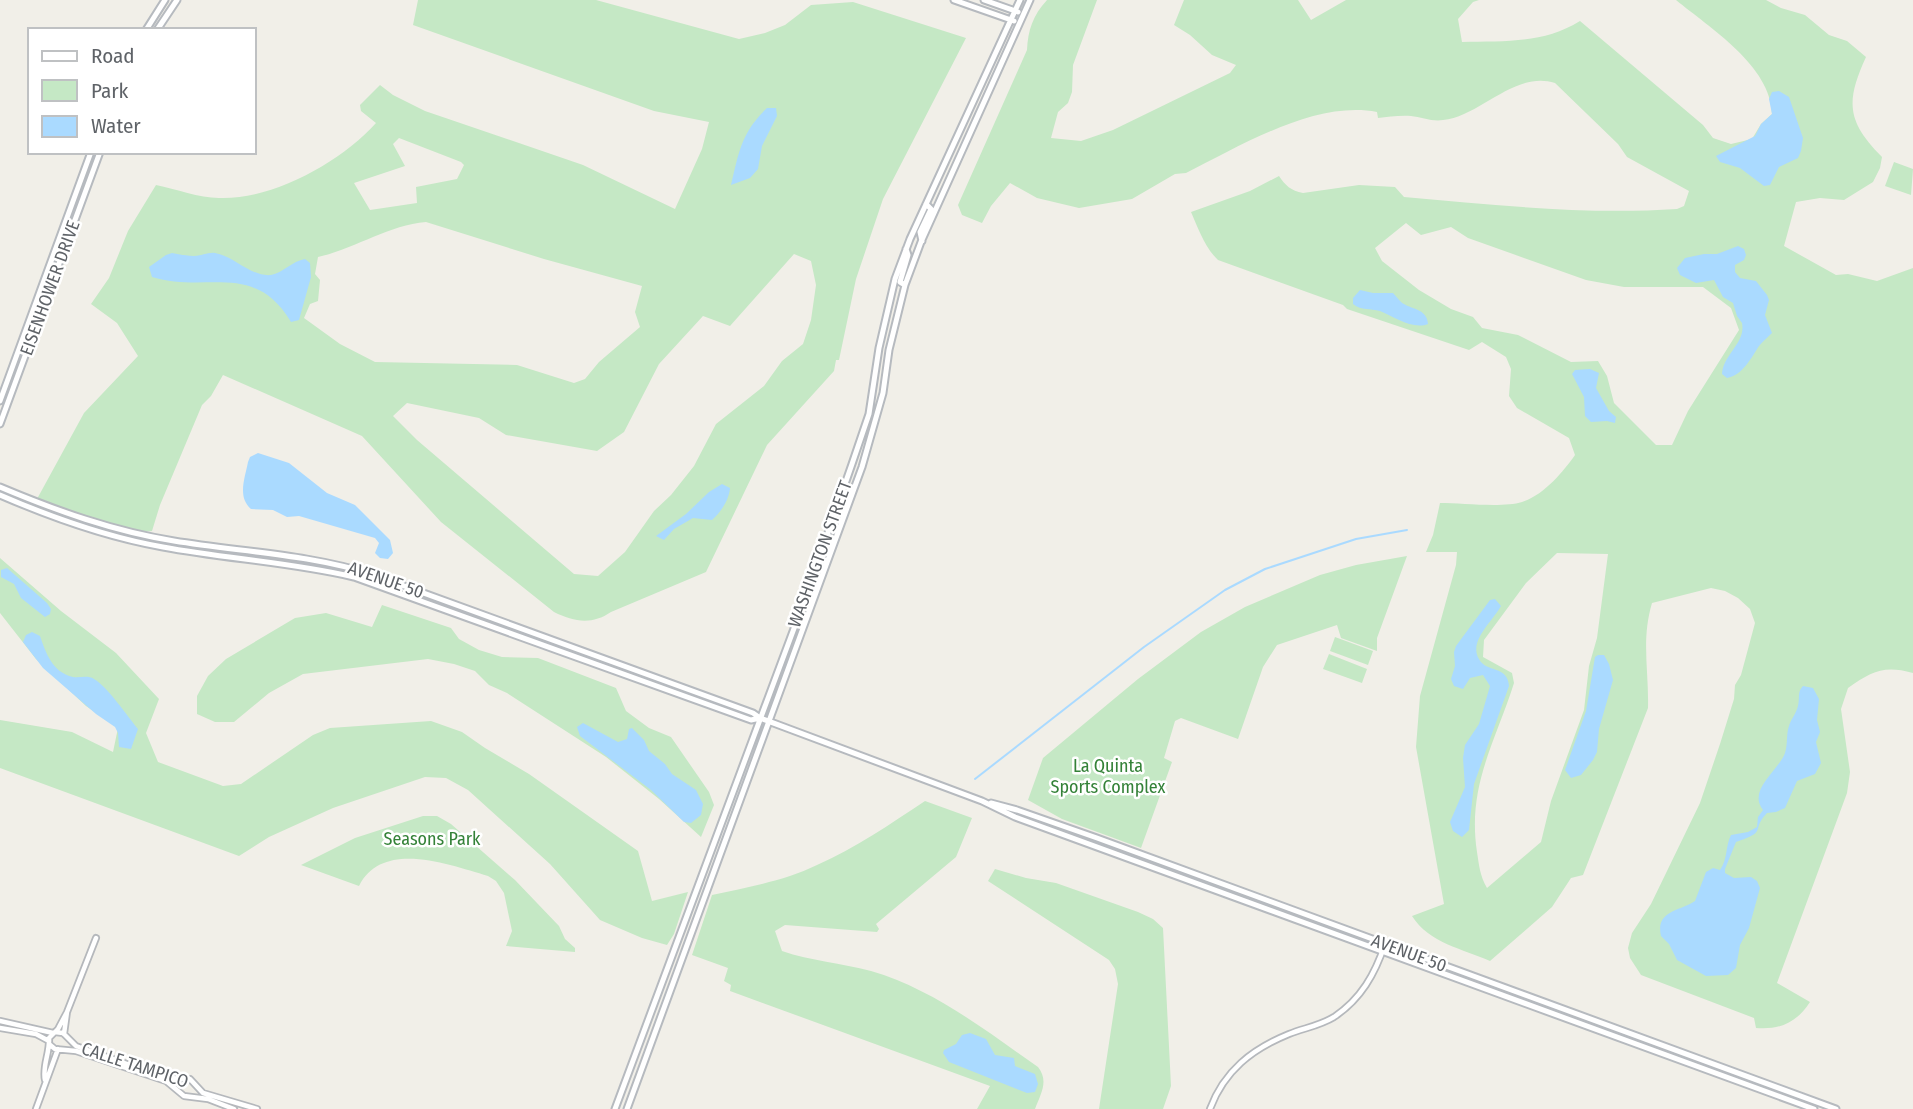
<svg xmlns="http://www.w3.org/2000/svg" width="1913" height="1109" viewBox="0 0 1913 1109" font-family="'Fira Sans Condensed',sans-serif">
<style>
.green{fill:#c5e8c5;fill-rule:evenodd}
.water{fill:#aadaff}
.lines{fill:none;stroke-linecap:round;stroke-linejoin:round}
.stream{stroke:#aadaff;stroke-width:2}
.tertiary-casing{stroke:#b5b8bc;stroke-width:8}
.secondary-casing{stroke:#b6babf;stroke-width:9}
.tertiary{stroke:#fff;stroke-width:4.5}
.secondary{stroke:#fff;stroke-width:5}
.labels{text-anchor:middle;stroke-width:5;stroke-linejoin:round;paint-order:stroke}
.street-label{font-size:18px;fill:#5f6368;stroke:#fff}
.park-label{font-size:18px;fill:#348238;stroke:#fff}
</style>
<rect width="100%" height="100%" fill="#f1efe8"/>
<!-- green -->
<path class="green" d="M418,0H596L739,39L765,33L785,25L811,5L853,2L966,38L883,199L856,279L839,360H836L834,371L767,445L706,572L611,612C592,625 574,622 554,612L441,522L362,436L223,375L211,396L202,405L160,505L152,531C122,534 66,510 37,499L84,413L138,356L117,323L91,304L109,278L128,231L156,185C176,189 199,198 219,198C273,200 341,162 376,123L361,111L360,105L380,85L393,95L425,111L583,165L675,209L702,149L709,122L654,111L413,25ZM399,138L461,162L464,165L457,179L416,187L417,203L370,210L354,183L405,166L393,144ZM426,222L544,259L642,286L635,312L640,327L599,362L585,379L574,383L517,365L375,362L340,344L304,318L310,304L318,301L320,280L315,274L318,257C355,249 388,225 426,222ZM794,254L811,261L816,285L811,320L803,344L782,361L764,386L716,424L694,466L671,495L654,511L625,552L598,576L574,574L417,440L393,416L407,403L479,418L506,435L597,451L624,432L659,364L703,316L730,326Z
M1047,0H1097L1073,65L1072,92L1068,103L1058,112L1051,138L1081,141L1113,130L1230,73L1236,65L1212,55L1190,35L1174,25L1184,0H1298L1311,20L1346,0H1479L1473,2L1458,19L1462,42C1504,41 1543,44 1580,21L1703,125L1713,138L1731,144L1752,139L1761,124L1772,114C1771,66 1710,28 1676,0H1766L1781,8L1805,15L1829,35L1847,41L1866,57C1846,101 1846,121 1882,157L1880,168L1873,182L1844,200L1820,198L1796,202L1784,246L1836,275L1848,274L1877,281L1913,268V673C1884,665 1872,671 1848,688L1841,709L1850,772L1847,793L1777,983L1810,1002C1797,1022 1781,1030 1756,1028L1754,1018L1641,975L1630,958L1628,948L1632,933L1651,904L1700,803L1720,744L1734,699L1735,685L1741,675L1755,623L1750,609L1738,598L1725,591L1711,588L1652,603C1641,640 1649,671 1648,708L1583,875L1571,878L1552,907L1490,961C1463,949 1429,943 1412,916L1444,904L1416,747L1420,696L1456,565L1457,552H1426L1433,535L1440,503C1462,503 1503,508 1522,502C1544,495 1563,472 1575,455L1569,438L1517,408L1509,396L1511,369L1506,357L1482,342L1469,350L1347,309L1343,305L1218,260C1205,248 1198,228 1191,212L1250,191L1279,176C1285,185 1291,191 1303,193L1359,185L1395,187L1404,197C1496,205 1585,215 1677,209L1684,206L1689,191L1627,157L1618,144L1555,83C1515,70 1481,116 1443,120C1433,122 1421,117 1411,116C1400,115 1388,117 1378,118L1377,112C1315,100 1240,146 1186,173L1175,174L1132,199L1079,208L1037,198L1010,183L991,206L982,223L962,215L958,205L1027,50C1028,30 1033,15 1047,0ZM1406,223L1421,235L1451,227L1468,238L1586,280L1624,287H1703L1731,308L1739,330L1688,411L1672,445H1656L1614,403L1607,376L1598,361L1571,362L1518,335L1482,328L1473,317L1451,309L1419,290L1382,261L1375,248ZM1557,553L1608,554L1597,638L1589,666L1584,710L1551,801L1541,842L1487,888C1480,876 1479,865 1477,852C1467,786 1495,743 1514,683L1512,673L1483,657L1484,640L1526,583Z
M1894,162L1913,169L1911,195L1885,186Z
M1407,556L1377,638V651L1341,638L1337,625L1277,645L1263,667L1238,739L1181,718L1175,721L1164,758L1172,762L1141,848L1062,819L1028,800L1043,758L1138,679L1201,632L1245,607L1320,575L1356,565Z
M0,558L61,611L116,653L159,699L146,733L158,762L223,786L241,784L313,735L330,728L431,721L462,732L485,748L529,774L638,851L652,901L688,892L674,934L667,945L642,938L600,920L550,864L468,790L446,778L425,777L333,808L269,837L239,856L0,768V720L72,732L113,752L118,728L86,706L36,659L0,613Z
M382,605L451,628L459,639L479,650L502,657L538,658L616,688L626,711L649,728L671,737L709,792L714,805L701,837L659,799L606,757L507,693L489,685L475,671L454,664L428,659L303,674L269,693L234,722H215L197,714V696L208,676L226,659L295,618L326,613L372,627Z
M1335,637L1373,651L1368,665L1330,651Z
M1329,654L1367,669L1362,683L1323,669Z
M925,801L972,818L956,857L876,924L879,929L877,932L785,925L775,931L782,951C811,961 841,963 871,971C933,989 985,1030 1038,1067C1049,1081 1041,1093 1035,1109H977L990,1086L730,991L731,985L724,981L728,968L692,955L712,895C748,887 784,881 817,865C856,848 890,824 925,801Z
M423,816H437L451,824L515,880L559,926L565,939L575,948V952L506,946L512,931L504,893L496,881L488,876C449,865 383,839 359,886L301,865L355,838Z
M995,869L1026,878L1056,883L1138,912L1153,919L1163,928L1171,1086L1163,1109H1099L1118,984L1115,969L1109,960L988,881Z"/>
<!-- water -->
<path class="water" d="M1779,91L1789,97L1803,138L1801,151L1798,158L1779,167L1770,185L1764,186L1740,168L1720,162L1716,156L1755,136L1761,124L1772,114L1769,99L1772,92Z
M767,108H776L777,116L762,146L758,169L750,178L731,185C739,152 741,133 767,108Z
M1738,246L1744,249L1746,255L1744,260L1735,265V272L1740,278L1756,281L1767,295L1769,300L1765,315L1772,333C1768,337 1763,341 1759,346C1751,358 1743,375 1727,378L1722,374C1723,354 1746,343 1742,323L1737,316L1733,303L1723,297L1714,280L1696,283L1680,275L1677,268L1685,258L1704,254H1717Z
M172,253C179,254 186,256 194,256C201,256 209,252 215,253C234,256 251,277 271,275C283,273 292,261 305,259L310,263L311,277L299,320L291,322C254,260 206,294 152,277L149,267L166,255Z
M1360,290L1373,293H1393C1396,296 1398,299 1401,302C1411,310 1427,308 1428,324C1413,330 1394,317 1380,311C1370,308 1362,311 1353,304V298Z
M1590,369L1599,373L1596,388L1609,411L1616,417L1615,423L1607,421L1591,422L1585,416L1584,397L1572,374L1575,370Z
M258,453L289,463L327,493L355,505L390,540L393,553L388,559L380,558L375,553L379,543L375,538L299,516L287,517L273,510L251,509C237,497 245,478 248,462L250,457Z
M722,484L730,488C729,500 721,512 712,520L693,518L674,529L664,540L656,536L686,514L709,492Z
M7,568L47,603L51,609L50,614L45,617L21,598L14,584L1,577V570Z
M1495,599L1501,606C1493,621 1468,641 1479,659C1486,673 1508,665 1509,686L1474,784L1469,830L1462,837L1453,831L1450,822L1465,787L1463,758L1465,745L1479,724L1490,686L1483,675L1470,678L1463,689L1454,686L1451,679L1455,666L1454,652L1456,646L1490,600Z
M32,632L40,636C46,653 52,672 73,677C80,678 88,675 94,679C106,685 129,718 138,729L131,749L119,747L118,733L115,727L96,714L43,668L23,642L26,635Z
M1598,655H1604L1609,664L1613,680L1599,729L1597,752L1593,760L1581,775L1571,778L1565,770L1586,711L1595,657Z
M1803,686L1813,688L1819,699L1817,720L1820,732L1816,742L1821,763L1815,774L1797,781L1785,808L1776,812L1767,813C1750,831 1769,831 1736,842L1725,869V873L1734,878L1751,877L1757,881L1760,888L1749,928L1740,945L1736,968L1728,975L1706,976L1677,960L1669,944L1661,936C1655,910 1681,911 1695,901L1706,872L1713,868L1720,870C1728,859 1725,847 1731,835L1748,832L1757,827L1758,817L1763,810C1747,790 1779,770 1785,753C1788,744 1786,734 1789,726C1791,719 1796,714 1798,706C1800,698 1797,692 1803,686Z
M583,723L618,742L627,739L629,729L632,728L644,740L649,751L665,764L672,774L696,790L703,804L701,815L691,823L684,822L651,790L580,736L577,727Z
M970,1033L986,1039L995,1055L1014,1058L1015,1066L1035,1074L1038,1084L1035,1092L1027,1093L949,1062L943,1053L944,1050L956,1044L962,1035Z"/>
<g class="lines">
<!-- stream -->
<path class="stream" d="M975,779L1144,647L1225,590L1265,569L1356,539L1407,530"/>
<defs>
<path id="tertiary" d="M0,1021L53,1033
M0,1028L36,1034L49,1041
M55,1032L63,1033L76,1046L167,1078L190,1079L203,1093L257,1109
M64,1034L67,1012
M49,1044L55,1049L76,1051L166,1081L184,1096L208,1099L234,1109
M45,1080C42,1066 50,1053 49,1038L58,1029L67,1012L96,938
M36,1109L58,1049
M1210,1109C1224,1071 1252,1049 1289,1034C1304,1028 1319,1026 1334,1017C1361,999 1375,974 1385,944"/>
<path id="secondary" d="M954,0L1014,21
M984,0L1018,12
M146,30L165,0
M157,30L177,0
M922,241L920,232L931,209L926,204
M905,285L900,282L908,255L906,249
M0,401L91,152
M0,424L100,152
M0,487C57,511 113,531 174,541C241,552 309,554 374,575L753,713L760,718L982,801L1015,817L1814,1109
M0,495C53,518 106,537 163,547C227,559 291,562 354,577L751,720L760,718
M991,803L1017,810L1097,838L1836,1109
M615,1109L802,607L852,464L869,414L879,348L895,279L910,239L1020,0
M627,1109L862,467L883,393L889,350L905,285L921,242L1030,0"/>
</defs>
<!-- tertiary casing -->
<use href="#tertiary" class="tertiary-casing"/>
<!-- secondary casing -->
<use href="#secondary" class="secondary-casing"/>
<!-- tertiary -->
<use href="#tertiary" class="tertiary"/>
<!-- secondary -->
<use href="#secondary" class="secondary"/>
</g>
<g class="labels">
<!-- street labels -->
<g class="street-label">
<text transform="translate(50 288) rotate(-70)" y="6">EISENHOWER DRIVE</text>
<text transform="translate(820 554) rotate(-70)" y="6">WASHINGTON STREET</text>
<text transform="translate(386 580) rotate(19)" y="6">AVENUE 50</text>
<text transform="translate(1409 953) rotate(20)" y="6">AVENUE 50</text>
<text transform="translate(135 1065) rotate(18)" y="6">CALLE TAMPICO</text>
</g>
<!-- park labels -->
<g class="park-label">
<text x="1108" y="772">La Quinta<tspan x="1108" dy="21">Sports Complex</tspan></text>
<text x="432" y="845">Seasons Park</text>
</g>
</g>
<!-- legend -->
<rect x="28" y="28" width="228" height="126" fill="#ffffff" stroke="#bfc1c3" stroke-width="2"/>
<rect x="42" y="51" width="35" height="10" fill="#ffffff" stroke="#bfc1c3" stroke-width="2"/>
<text x="91" y="63" font-size="21" fill="#5f6368">Road</text>
<rect x="42" y="80" width="35" height="21" fill="#c5e8c5" stroke="#bfc1c3" stroke-width="2"/>
<text x="91" y="98" font-size="21" fill="#5f6368">Park</text>
<rect x="42" y="116" width="35" height="21" fill="#aadaff" stroke="#bfc1c3" stroke-width="2"/>
<text x="91" y="133" font-size="21" fill="#5f6368">Water</text>
</svg>
